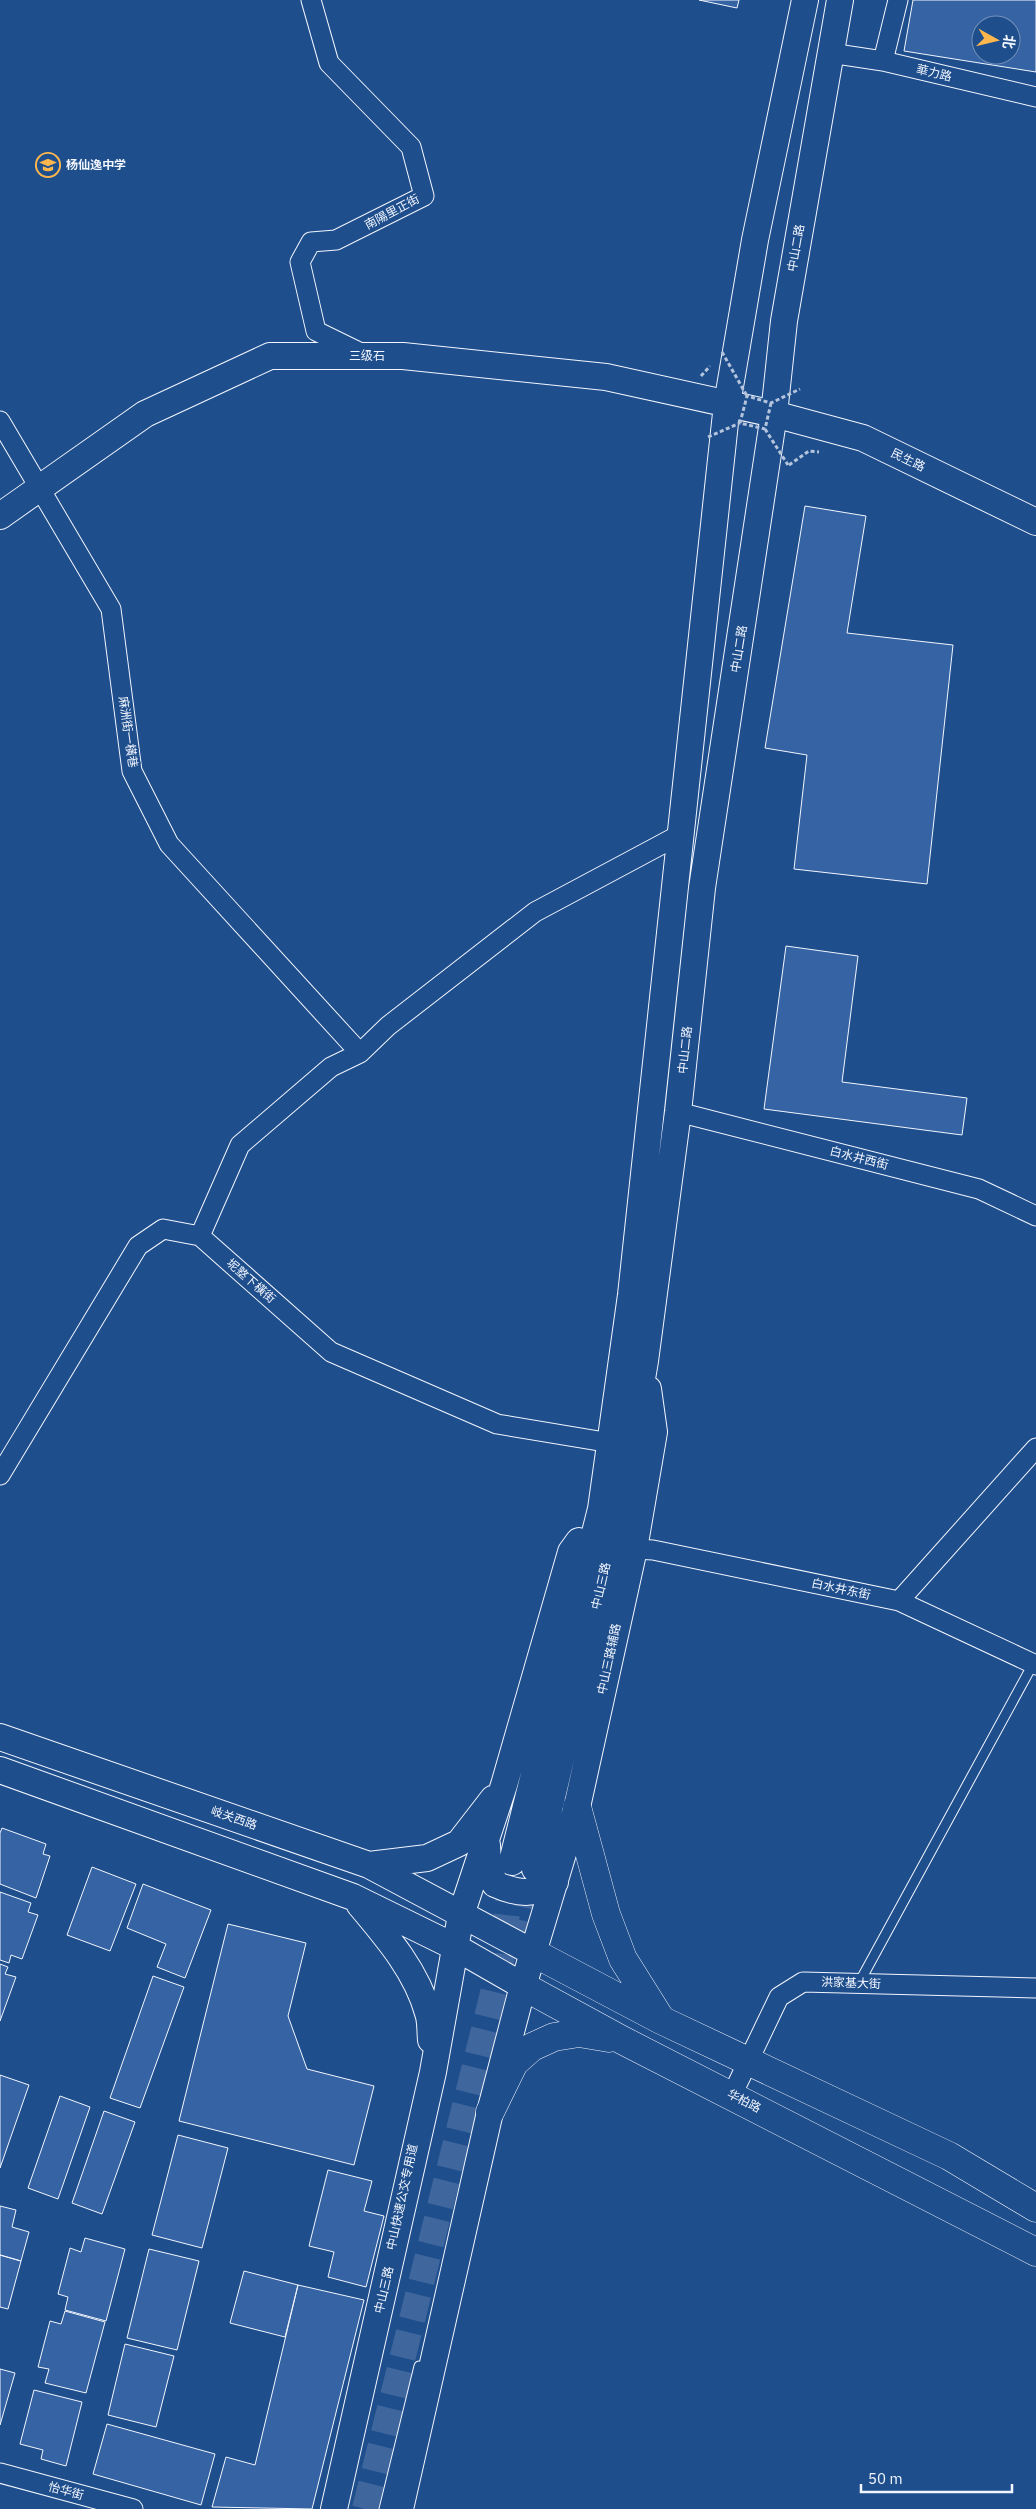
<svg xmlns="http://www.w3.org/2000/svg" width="1036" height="2509" viewBox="0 0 1036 2509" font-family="'IBM Plex Sans','Noto Sans SC',sans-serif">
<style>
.building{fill:#3563a3;stroke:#f2f6ff;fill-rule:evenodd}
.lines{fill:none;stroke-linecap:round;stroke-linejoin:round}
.secondary-tunnel{stroke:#3f679d;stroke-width:26;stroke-dasharray:26 13;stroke-linecap:butt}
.lane-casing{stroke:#f2f6ff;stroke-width:11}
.street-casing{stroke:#f2f6ff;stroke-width:21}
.secondary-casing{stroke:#f2f6ff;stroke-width:28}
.primary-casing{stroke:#f2f6ff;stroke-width:29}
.path{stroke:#b3c4dc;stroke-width:3;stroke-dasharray:4 2.5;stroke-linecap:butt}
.lane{stroke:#1f4e8c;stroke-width:9}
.street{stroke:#1f4e8c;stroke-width:19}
.secondary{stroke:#1f4e8c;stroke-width:26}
.primary{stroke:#1f4e8c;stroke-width:28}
.path-bridge{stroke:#b3c4dc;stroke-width:3;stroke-dasharray:4 2.5;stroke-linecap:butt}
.labels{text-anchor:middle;stroke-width:4;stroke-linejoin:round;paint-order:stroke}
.street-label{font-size:12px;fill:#f2f6ff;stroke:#1f4e8c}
.poi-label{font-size:12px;font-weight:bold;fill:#f2f6ff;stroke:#1f4e8c;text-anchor:start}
</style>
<rect width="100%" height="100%" fill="#1f4e8c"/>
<!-- building -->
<path class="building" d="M699,0H739L737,8Z
M913,0H1036V72L904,51ZM981,25H1011V55H981Z
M805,506L866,516L847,633L953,645L927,884L794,869L807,755L765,748Z
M786,946L858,956L842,1082L967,1098L962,1135L764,1109Z
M2,1828L46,1844L43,1854L50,1856L36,1898L0,1884V1833Z
M92,1867L136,1884L110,1951L67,1935Z
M143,1884L211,1910L185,1978L157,1967L166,1944L127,1928Z
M0,1892L31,1903L28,1912L38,1915L22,1959L11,1955L9,1963L0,1960Z
M228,1924L306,1943L288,2016L307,2069L374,2086L354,2165L179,2121Z
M0,1964L8,1967L5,1974L16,1977L0,2021Z
M153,1976L184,1987L140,2108L110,2098Z
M0,2075L29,2085L0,2168Z
M60,2096L90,2107L58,2199L28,2188Z
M104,2111L135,2122L102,2214L72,2203Z
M178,2135L228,2148L202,2248L152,2235Z
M328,2170L372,2181L364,2211L384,2216L366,2287L328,2277L334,2252L309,2246Z
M0,2206L16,2210L12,2227L29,2232L21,2261L0,2255Z
M85,2238L125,2249L106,2321L65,2310L68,2297L58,2294L70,2248L81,2252Z
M149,2249L199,2261L177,2350L127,2338Z
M0,2255L21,2261L8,2309L0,2307Z
M244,2271L298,2285L285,2337L230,2323Z
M298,2285L364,2300L312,2509L212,2507L226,2457L255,2465Z
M65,2311L105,2322L86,2393L45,2383L49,2369L38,2367L50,2321L61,2324Z
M125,2344L174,2356L156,2427L108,2415Z
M0,2369L15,2373L0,2425Z
M34,2390L82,2402L66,2466L41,2459L43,2450L20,2444Z
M107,2424L215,2454L201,2505L93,2474Z"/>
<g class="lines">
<!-- secondary-tunnel -->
<path class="secondary-tunnel" d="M518,1946L534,1869
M365,2509L502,1957L512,1868"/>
<defs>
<path id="lane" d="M859,1983L1033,1664
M384,2509L419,2366"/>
<path id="street" d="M311,0L329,63L411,147L424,196L336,240L311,242L300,262L316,331L363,354
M830,53L883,61L1036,97
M883,61L898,0
M0,421L111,609L132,771L169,844L360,1053
M678,1112L979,1189L1036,1216
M200,1236L240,1145L331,1067L360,1053L388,1026L535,912L681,834
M0,1475L138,1246L163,1229L200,1236L331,1352L497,1424L611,1443
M634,1549L653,1550L899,1601L1036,1665
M899,1601L1036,1448
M732,2095L779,1997L803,1982L1036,1988
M0,2473L133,2509"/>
<path id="secondary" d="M0,516L145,414L270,356H403L606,377L774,414L863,438L1036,522
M0,1737L369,1865L534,1953
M0,1770L353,1897L455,1947L523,1986
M487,1845L488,1867L495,1884C517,1894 535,1896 555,1882
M512,1862L601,1509L631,1295L727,404L755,240L805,0
M369,1865L427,1858L459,1843L493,1799
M535,1869L619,1513L645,1361L678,1112L702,888L774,414L784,321L840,0
M360,1905C387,1937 417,1972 428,2013C431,2021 430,2031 431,2040
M334,2509L433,2072L461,1915L504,1785L571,1552L579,1541
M400,2509L490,2112L523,1986L577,1807L634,1549L654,1432L648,1389"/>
<path id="primary" d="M577,1807L606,1914L623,1959L660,2018
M534,1953L661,2020L949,2156L1036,2208
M523,1986L622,2040L1036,2252
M490,2112L514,2063L532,2047L554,2037L579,2033L609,2038"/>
</defs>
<!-- lane casing -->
<use href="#lane" class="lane-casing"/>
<!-- street casing -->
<use href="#street" class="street-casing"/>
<!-- secondary casing -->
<use href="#secondary" class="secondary-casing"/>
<!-- primary casing -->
<use href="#primary" class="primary-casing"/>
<!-- path -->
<path class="path" d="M701,376L710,366
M789,465L809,451L819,452"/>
<!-- lane -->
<use href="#lane" class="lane"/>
<!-- street -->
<use href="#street" class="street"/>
<!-- secondary -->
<use href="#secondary" class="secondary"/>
<!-- primary -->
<use href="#primary" class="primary"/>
<!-- path-bridge -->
<path class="path-bridge" d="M722,352L747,396
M771,403L765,429L740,423L747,396L771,403L800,389
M765,429L788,465
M708,437L740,423"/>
</g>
<!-- icons -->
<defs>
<symbol id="school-ring" viewBox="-11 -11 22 22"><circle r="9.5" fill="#1f4e8c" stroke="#ffb74d" stroke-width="1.5"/><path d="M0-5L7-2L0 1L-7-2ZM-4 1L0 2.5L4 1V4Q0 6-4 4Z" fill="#ffb74d"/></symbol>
</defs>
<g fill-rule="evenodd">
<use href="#school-ring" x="34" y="151" width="28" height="28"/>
</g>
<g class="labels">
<!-- street labels -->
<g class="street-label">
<text transform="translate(934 73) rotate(13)" y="4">華力路</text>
<text transform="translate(392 212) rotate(-28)" y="4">南陽里正街</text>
<text transform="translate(796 248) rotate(-80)" y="4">中山二路</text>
<text x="367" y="360">三级石</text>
<text transform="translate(908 460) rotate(26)" y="4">民生路</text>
<text transform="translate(739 649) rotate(-81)" y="4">中山二路</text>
<text transform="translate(128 732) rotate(82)" y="4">麻洲街一橫巷</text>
<text transform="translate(685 1050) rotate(-84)" y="4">中山二路</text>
<text transform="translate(859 1158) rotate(14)" y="4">白水井西街</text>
<text transform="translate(251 1281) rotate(41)" y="4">坭墪下橫街</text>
<text transform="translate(601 1586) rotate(-77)" y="4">中山三路</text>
<text transform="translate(841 1589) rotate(12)" y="4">白水井东街</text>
<text transform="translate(609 1659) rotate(-78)" y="4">中山三路辅路</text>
<text transform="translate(234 1818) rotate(19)" y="4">岐关西路</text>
<text transform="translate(851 1983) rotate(2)" y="4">洪家基大街</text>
<text transform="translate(744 2101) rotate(27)" y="4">华柏路</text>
<text transform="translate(402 2197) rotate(-78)" y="4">中山快速公交专用道</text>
<text transform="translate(384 2290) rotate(-77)" y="4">中山三路</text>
<text transform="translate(66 2491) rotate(15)" y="4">怡华街</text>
</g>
<!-- poi labels -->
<g class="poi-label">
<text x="66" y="169">杨仙逸中学</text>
</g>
</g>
<!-- north arrow -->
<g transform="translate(996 40) rotate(98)"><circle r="24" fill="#1f4e8c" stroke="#7391ba"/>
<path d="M0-4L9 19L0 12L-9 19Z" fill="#ffb74d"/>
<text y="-8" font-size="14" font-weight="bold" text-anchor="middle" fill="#f2f6ff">北</text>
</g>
<!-- scale -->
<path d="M861 2484v8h151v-8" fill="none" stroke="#f2f6ff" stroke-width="2.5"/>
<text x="868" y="2484" font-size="15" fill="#f2f6ff" stroke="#1f4e8c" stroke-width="4" paint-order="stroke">50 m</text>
</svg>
